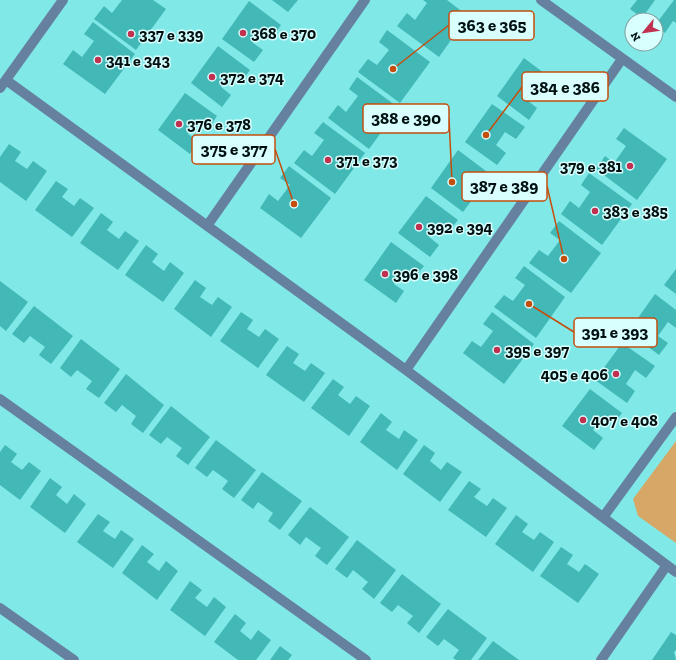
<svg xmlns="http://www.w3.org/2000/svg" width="676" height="660" viewBox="0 0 676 660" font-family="'Zilla Slab',serif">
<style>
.green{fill:#d6a766}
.building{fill:#42b8b7}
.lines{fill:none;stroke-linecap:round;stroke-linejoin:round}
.minor{stroke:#6680a0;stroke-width:10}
.poi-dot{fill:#c1304f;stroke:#d8fefd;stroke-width:1.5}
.labels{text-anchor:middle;stroke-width:3;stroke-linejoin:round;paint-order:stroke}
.poi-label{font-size:16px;font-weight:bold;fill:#001010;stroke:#d8fefd;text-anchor:start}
.leader{fill:none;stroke:#c54e0d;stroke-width:1.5}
.callout-dot{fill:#c54e0d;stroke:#d8fefd;stroke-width:1.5}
.callout{fill:#d8fefd;stroke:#c54e0d;stroke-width:1.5}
.callout-label{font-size:17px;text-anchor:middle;font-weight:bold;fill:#001010}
</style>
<rect width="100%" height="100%" fill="#80e9e7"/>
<!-- green -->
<path class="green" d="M676,441V543L638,516L633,499Z"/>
<!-- building -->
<path class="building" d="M122,0H153L166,9L136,50L94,19L104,6L112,13Z
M272,0H298L288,12Z
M423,0H447L468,16L439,57L397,26L407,13L415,20L427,3Z
M637,0H655L642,18L630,9Z
M674,0H676V23L673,21L665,33L656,26V24Z
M249,1L281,25L273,37L263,29L253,43L263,50L254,62L222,39Z
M93,22L135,54L105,94L63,64L73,50L82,57L94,41L84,34Z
M387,30L430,62L400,103L358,72L368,59L377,65L389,50L379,42Z
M218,46L250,70L242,81L231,74L221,87L231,95L222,107L191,83Z
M524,58L556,82L548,94L537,87L527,100L537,108L529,120L497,96Z
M357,77L399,108L369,149L328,118L338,105L346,112L358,96L349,89Z
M185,93L217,116L209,128L198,120L188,134L198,141L190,154L158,130Z
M492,104L525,127L516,139L505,132L496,145L506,153L497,165L465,142Z
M323,122L365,153L335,194L294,163L304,150L312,156L324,140L314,133Z
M624,128L667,159L637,200L596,169L605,156L614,163L626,146L616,139Z
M9,144L21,152L15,161L27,169L33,161L47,171L26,201L0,182V157Z
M458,150L490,174L482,186L472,178L462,192L472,200L463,212L431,188Z
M289,166L331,198L301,238L260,208L269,194L278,201L290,185L280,178Z
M589,173L632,204L602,245L561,214L570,201L579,208L590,192L581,185Z
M56,181L68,189L62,197L74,206L80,198L94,208L72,237L35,210Z
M426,196L458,220L449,231L439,224L429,237L439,245L430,257L398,233Z
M101,213L113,222L107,230L119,239L125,231L139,241L118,270L80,243Z
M559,221L601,253L571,293L529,263L539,250L548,256L560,240L550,233Z
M391,242L424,266L415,277L405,270L394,284L404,291L396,303L364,280Z
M146,245L158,254L152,262L164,271L170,262L184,273L163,302L125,275Z
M524,266L565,297L536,338L494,307L504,295L513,301L525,285L515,278Z
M676,269V294L664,285Z
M195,280L206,288L200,297L212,305L218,297L232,307L211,337L174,309Z
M0,281L28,302L6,331L0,326Z
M655,294L676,310V328L668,322L658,336L668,343L659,355L628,332Z
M34,306L73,336L51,364L39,355L45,347L30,336L24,343L12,334Z
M241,312L253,320L247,329L259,337L265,329L279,339L258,368L220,341Z
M492,312L534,344L504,384L463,353L472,341L481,347L493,331L483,324Z
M81,339L120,369L99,398L86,389L92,381L77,370L71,377L60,368Z
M622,343L655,366L646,378L635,370L626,384L635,391L627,403L595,380Z
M287,346L299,354L293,363L305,371L311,363L325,373L304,402L266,375Z
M126,374L164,405L143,433L131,424L136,416L122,405L116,412L104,403Z
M333,379L344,387L338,395L350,404L356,396L370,406L349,436L311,408Z
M590,389L622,413L614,424L603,416L593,430L603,438L594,450L562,426Z
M171,406L210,437L188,465L176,456L182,448L167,437L161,444L149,435Z
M381,413L392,422L386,430L399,439L404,430L418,440L397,470L360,442Z
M216,440L256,470L234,498L222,489L228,481L213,470L207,477L195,468Z
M5,445L17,454L11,462L22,470L29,462L41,471L20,500L0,485V452Z
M424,445L435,453L430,461L441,470L447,462L462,472L440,502L403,474Z
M262,472L302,501L280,530L268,521L273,513L258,502L253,509L241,500Z
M50,478L62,487L56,495L67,504L74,494L86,504L65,533L30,507Z
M469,481L481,489L474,497L487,506L493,498L507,508L486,537L448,510Z
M310,507L349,537L327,565L315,556L321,548L306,537L300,545L288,535Z
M98,514L110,522L103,531L115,539L121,530L134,539L113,568L77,542Z
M516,515L528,524L522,532L534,540L540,532L554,542L533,572L495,544Z
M357,540L396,570L374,599L362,589L368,582L353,570L347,578L335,569Z
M142,545L154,554L147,562L159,571L166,561L178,571L157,600L122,573Z
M561,547L573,555L567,564L579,572L585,564L599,574L578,603L540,576Z
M402,574L441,604L419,633L407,623L413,616L398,605L392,612L380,603Z
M190,581L202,590L195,598L207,607L214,597L226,607L205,636L170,610Z
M448,609L487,638L471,660H456L453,658L459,650L444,639L438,646L426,637Z
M235,614L246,623L240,631L251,640L258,630L271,640L256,660H238L214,642Z
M671,632L676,635V650L674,652L676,660H652Z
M493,641L519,660H478Z
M280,646L292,655L288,660H270Z"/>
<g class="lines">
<!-- minor -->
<path class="minor" d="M541,0L676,97
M6,80L406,370L676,572
M0,88L63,0
M207,226L365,0
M406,370L622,59
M0,399L366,660
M604,516L676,417
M0,608L74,660
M601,660L667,565"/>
</g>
<!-- markers -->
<g class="poi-dot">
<circle cx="243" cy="33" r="4"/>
<circle cx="131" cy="34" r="4"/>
<circle cx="98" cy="60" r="4"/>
<circle cx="212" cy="77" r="4"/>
<circle cx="179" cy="124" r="4"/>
<circle cx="328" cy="160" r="4"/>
<circle cx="630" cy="166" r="4"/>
<circle cx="595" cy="211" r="4"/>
<circle cx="419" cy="227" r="4"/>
<circle cx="385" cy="274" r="4"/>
<circle cx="497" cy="350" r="4"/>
<circle cx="616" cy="374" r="4"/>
<circle cx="583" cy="420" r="4"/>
</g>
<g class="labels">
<!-- poi labels -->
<g class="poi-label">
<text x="251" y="39">368 e 370</text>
<text x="139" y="40">337 e 339</text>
<text x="106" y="66">341 e 343</text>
<text x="220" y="83">372 e 374</text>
<text x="187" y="130">376 e 378</text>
<text x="336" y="166">371 e 373</text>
<text x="622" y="172" text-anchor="end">379 e 381</text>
<text x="603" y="217">383 e 385</text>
<text x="427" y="233">392 e 394</text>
<text x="393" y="280">396 e 398</text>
<text x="505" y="356">395 e 397</text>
<text x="608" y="380" text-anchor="end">405 e 406</text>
<text x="591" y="426">407 e 408</text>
</g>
</g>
<!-- callouts -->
<path class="leader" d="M393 69L449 25M486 135L522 87M452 182L449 118M294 204L275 149M564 259L547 186M529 304L574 332"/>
<g class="callout-dot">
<circle cx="393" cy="69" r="4"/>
<circle cx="486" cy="135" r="4"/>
<circle cx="452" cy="182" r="4"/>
<circle cx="294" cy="204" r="4"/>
<circle cx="564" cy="259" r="4"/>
<circle cx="529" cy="304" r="4"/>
</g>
<g class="callout">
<rect x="449" y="11" width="85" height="29" rx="4"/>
<rect x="522" y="72" width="86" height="29" rx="4"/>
<rect x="363" y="104" width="86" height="29" rx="4"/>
<rect x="192" y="135" width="83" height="29" rx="4"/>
<rect x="462" y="172" width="85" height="29" rx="4"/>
<rect x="574" y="318" width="83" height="29" rx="4"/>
</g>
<g class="callout-label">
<text x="492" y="31">363 e 365</text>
<text x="565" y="93">384 e 386</text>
<text x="406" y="124">388 e 390</text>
<text x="234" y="155">375 e 377</text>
<text x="504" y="192">387 e 389</text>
<text x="615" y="338">391 e 393</text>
</g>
<!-- north arrow -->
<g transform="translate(644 32) rotate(241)"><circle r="19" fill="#d8fefd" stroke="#829f9e"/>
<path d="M0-3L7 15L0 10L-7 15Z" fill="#c1304f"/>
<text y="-6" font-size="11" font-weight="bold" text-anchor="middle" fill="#001010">N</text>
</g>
</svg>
